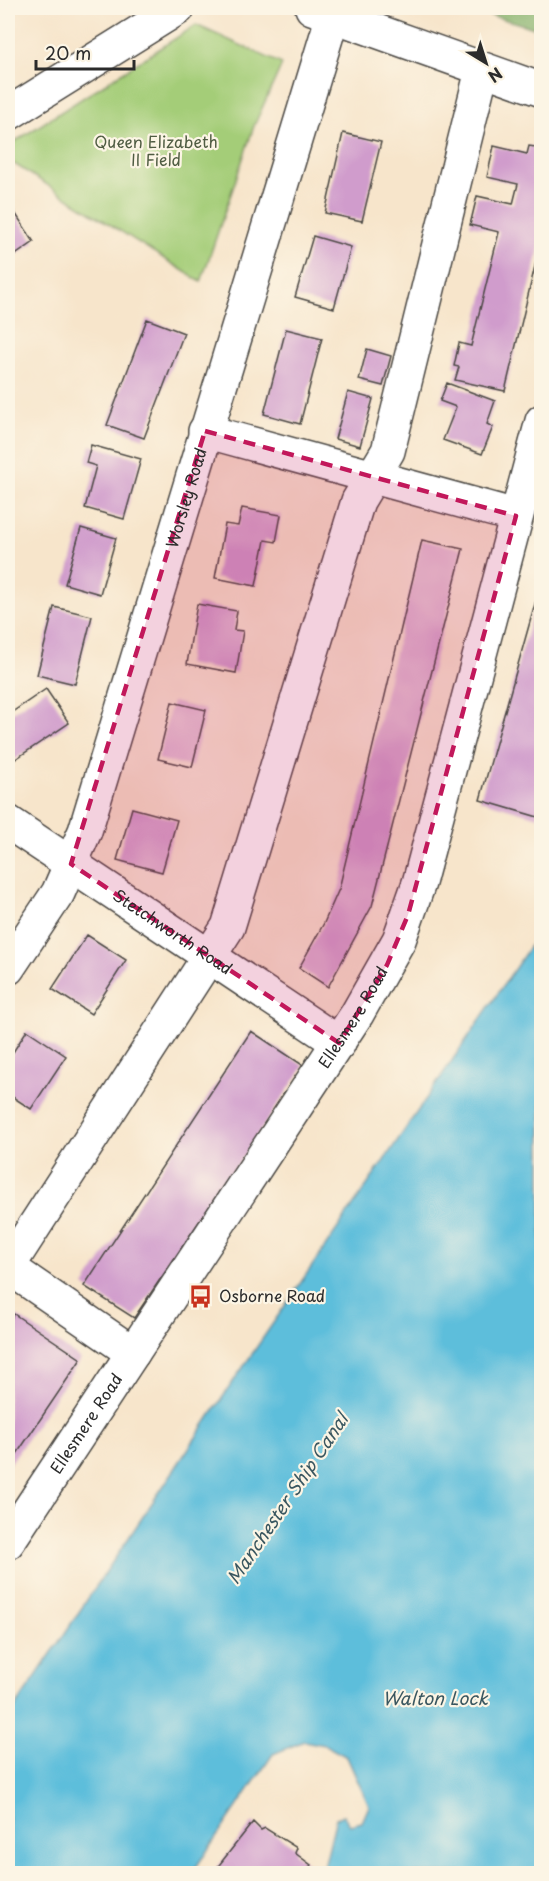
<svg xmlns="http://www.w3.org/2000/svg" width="549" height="1881" viewBox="0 0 549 1881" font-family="'Playpen Sans',sans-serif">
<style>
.green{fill:#a4cd78;stroke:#687c52;stroke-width:1.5}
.forest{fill:#83b068;stroke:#576e4a;stroke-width:1.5}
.water{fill:#5dbedb;stroke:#447483;stroke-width:1.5}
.building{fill:#d09ccc}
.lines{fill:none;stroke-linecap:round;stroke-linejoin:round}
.minor-casing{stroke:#4a4743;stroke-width:36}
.major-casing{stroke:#4a4743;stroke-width:36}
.minor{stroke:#fff;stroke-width:33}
.major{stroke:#fff;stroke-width:33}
.marked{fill:#c2185b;fill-opacity:0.2;stroke:#c2185b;stroke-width:4.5;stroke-dasharray:12 8;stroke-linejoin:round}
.labels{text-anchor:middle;stroke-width:4.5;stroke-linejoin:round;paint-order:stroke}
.park-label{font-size:16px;fill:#4f5c42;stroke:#fcf5e5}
.street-label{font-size:16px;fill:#2b2b2b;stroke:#fcf5e5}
.poi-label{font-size:16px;fill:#2b2b2b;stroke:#fcf5e5;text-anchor:start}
.water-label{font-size:18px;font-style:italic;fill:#3a5760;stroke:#fcf5e5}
</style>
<rect width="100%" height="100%" fill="#fcf5e5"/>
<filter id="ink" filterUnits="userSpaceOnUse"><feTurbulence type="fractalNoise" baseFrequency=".0167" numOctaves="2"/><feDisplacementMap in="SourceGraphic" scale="12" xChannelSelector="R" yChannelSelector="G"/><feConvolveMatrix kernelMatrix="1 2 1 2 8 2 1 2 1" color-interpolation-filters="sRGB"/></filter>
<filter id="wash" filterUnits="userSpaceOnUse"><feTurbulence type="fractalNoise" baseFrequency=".008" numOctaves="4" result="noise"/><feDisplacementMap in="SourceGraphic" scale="24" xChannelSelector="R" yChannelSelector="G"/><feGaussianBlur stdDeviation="1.35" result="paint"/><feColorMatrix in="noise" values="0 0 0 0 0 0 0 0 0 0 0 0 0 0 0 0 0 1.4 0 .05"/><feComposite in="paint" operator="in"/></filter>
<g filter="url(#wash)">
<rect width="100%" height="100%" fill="#f7e5cb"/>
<!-- green -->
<path class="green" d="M196,25L282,64L254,126L201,282L8,160V146Z"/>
<!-- forest -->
<path class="forest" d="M465,8H541V30Z"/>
<!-- water -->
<path class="water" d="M541,930V1873H305L311,1865L324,1867L336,1818L343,1815L350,1825L362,1822L369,1806L347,1757L325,1745L304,1741L273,1754L192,1873L8,1874V1718L233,1382Z"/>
<g id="blocks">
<!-- building -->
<path class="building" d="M343,133L381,142L362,221L325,213Z
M494,146L527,154L529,146L542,148V237L505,391L455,380L459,367L454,366L459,343L471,346L499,232L470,225L477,196L513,204L518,184L487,177Z
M8,202L34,242L8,260Z
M313,236L351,247L334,308L295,297Z
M147,319L184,333L144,438L107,425Z
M286,329L322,338L300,424L264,414Z
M367,349L391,356L383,386L359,380Z
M447,383L495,401L487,424L493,427L482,454L443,440L456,407L440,401Z
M348,392L373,399L360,446L335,439Z
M91,445L141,459L124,519L85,508L96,466L86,463Z
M242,508L281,515L276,542L265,540L256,586L215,578L225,524L238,526Z
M81,528L116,538L100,594L65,584Z
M422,540L463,549L372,906L328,987L299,968L324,923L339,889Z
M542,579V805L538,817L480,800Z
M197,604L237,611L234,630L243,631L236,673L187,664Z
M54,607L92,616L75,684L37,675Z
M46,689L69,723L8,764V715Z
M172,702L206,710L192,767L158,759Z
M132,808L177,820L162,872L117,860Z
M87,935L126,960L91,1014L52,989Z
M27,1030L66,1056L31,1109L8,1094V1060Z
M251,1031L304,1066L134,1318L84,1286Z
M14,1314L81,1359L8,1467V1323Z
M253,1822L261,1830L265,1828L297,1848L295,1853L311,1865L305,1874H212Z"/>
</g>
</g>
<g filter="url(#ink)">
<use href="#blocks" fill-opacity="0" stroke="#4a4743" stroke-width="1.5"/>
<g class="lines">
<defs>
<g id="minor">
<path d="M312,8L542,90"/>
<path d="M205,431L516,516"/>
<path id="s1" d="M8,822L339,1043"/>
<path id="s2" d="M8,968L58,893L85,831L333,15"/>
<path d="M133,1353L8,1267L228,927L358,501L388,451L482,70"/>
</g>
<g id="major">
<path d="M8,114L178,8"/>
<path id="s3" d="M8,1542L357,1014L399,940L419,883L542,421"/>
</g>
</defs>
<!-- minor casing -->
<use href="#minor" class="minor-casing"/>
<!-- major casing -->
<use href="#major" class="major-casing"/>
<!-- minor -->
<use href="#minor" class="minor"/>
<!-- major -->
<use href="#major" class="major"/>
</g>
</g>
<!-- marked area -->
<path class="marked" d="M205,431L516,516L408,915L387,965L339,1043L71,864Z"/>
<!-- icons -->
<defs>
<symbol id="bus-bare" viewBox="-9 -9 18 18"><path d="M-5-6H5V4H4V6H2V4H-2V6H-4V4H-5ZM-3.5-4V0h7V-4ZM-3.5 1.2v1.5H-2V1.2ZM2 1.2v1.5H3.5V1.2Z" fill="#c8321e" stroke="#fcf5e5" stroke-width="2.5" paint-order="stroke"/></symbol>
</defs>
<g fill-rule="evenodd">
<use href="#bus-bare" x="184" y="1280" width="33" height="33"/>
</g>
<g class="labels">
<!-- park labels -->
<g class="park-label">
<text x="156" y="148">Queen Elizabeth<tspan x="156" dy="18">II Field</tspan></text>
</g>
<!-- street labels -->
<g class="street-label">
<text dy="6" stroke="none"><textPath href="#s2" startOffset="506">Worsley Road</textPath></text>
<text dy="6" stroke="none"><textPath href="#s1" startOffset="198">Stetchworth Road</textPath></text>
<text dy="6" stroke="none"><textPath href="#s3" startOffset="628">Ellesmere Road</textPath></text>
<text dy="6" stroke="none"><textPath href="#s3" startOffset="142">Ellesmere Road</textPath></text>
</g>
<!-- poi labels -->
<g class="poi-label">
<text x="219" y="1302">Osborne Road</text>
</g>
<!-- water labels -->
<g class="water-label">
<text transform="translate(288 1499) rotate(-56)" y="6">Manchester Ship Canal</text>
<text x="435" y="1705">Walton Lock</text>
</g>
</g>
<!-- margin -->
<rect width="549" height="1881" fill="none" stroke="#fcf5e5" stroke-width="30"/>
<!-- north arrow -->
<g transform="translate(486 63) rotate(142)" stroke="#fcf5e5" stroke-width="4.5" paint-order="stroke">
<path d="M0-4.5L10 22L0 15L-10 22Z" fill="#2b2b2b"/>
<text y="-9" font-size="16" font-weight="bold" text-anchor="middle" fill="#2b2b2b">N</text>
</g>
<!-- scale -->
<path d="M36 60v9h98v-9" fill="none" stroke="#2b2b2b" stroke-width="3"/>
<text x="45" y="60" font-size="18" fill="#2b2b2b" stroke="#fcf5e5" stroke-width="4.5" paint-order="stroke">20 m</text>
</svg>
